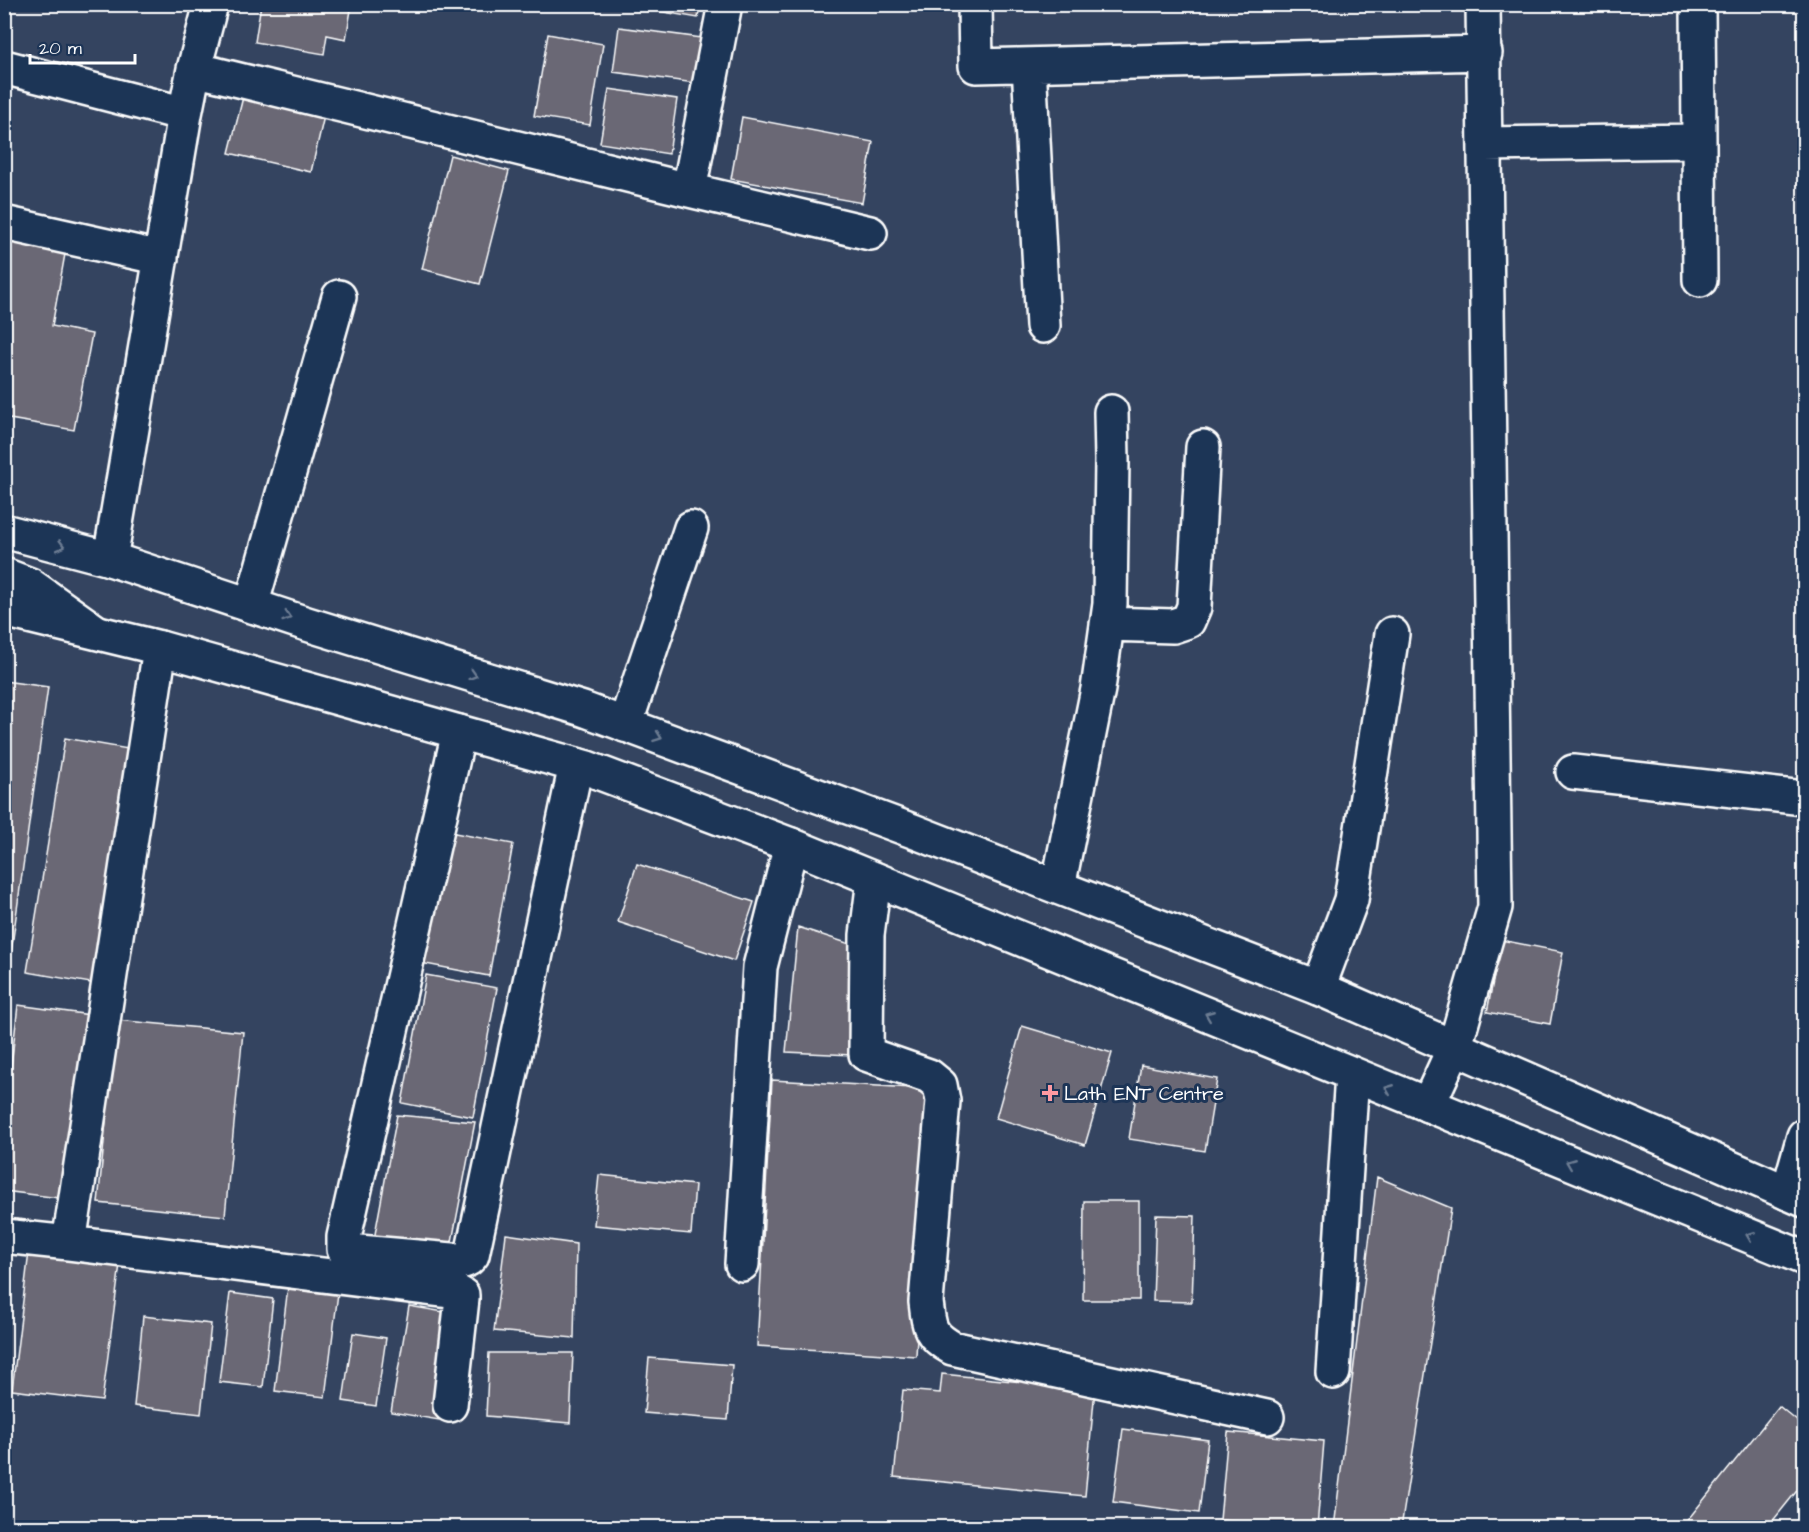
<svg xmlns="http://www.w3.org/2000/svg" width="1809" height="1532" viewBox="0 0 1809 1532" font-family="'Architects Daughter',sans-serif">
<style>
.building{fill:#6b6875;stroke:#fff;stroke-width:1.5}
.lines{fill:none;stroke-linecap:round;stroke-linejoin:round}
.minor-casing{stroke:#fff;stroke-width:38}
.major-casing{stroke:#fff;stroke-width:38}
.minor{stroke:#1d3557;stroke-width:33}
.major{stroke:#1d3557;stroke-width:33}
.oneway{stroke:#6c7c92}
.poi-dot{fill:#ff9aa2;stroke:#1d3557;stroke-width:2}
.labels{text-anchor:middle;stroke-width:6;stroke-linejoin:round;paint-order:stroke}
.poi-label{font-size:20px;fill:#fff;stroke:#1d3557;text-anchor:start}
</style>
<rect width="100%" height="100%" fill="#344460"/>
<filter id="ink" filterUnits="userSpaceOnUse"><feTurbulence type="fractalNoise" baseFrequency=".0167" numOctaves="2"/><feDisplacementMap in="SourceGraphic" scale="12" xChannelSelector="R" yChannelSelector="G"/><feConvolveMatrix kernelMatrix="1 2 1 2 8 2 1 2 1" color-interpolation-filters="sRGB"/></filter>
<g filter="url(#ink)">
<!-- building -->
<path class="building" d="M261,4H332V6L351,10L346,39L327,35L324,54L255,42Z
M635,4H700L698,18L635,7Z
M619,27L701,38L695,83L613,72Z
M548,34L603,44L590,125L534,116Z
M609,89L677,99L669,154L600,143Z
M243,97L324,116L311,172L229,153Z
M742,117L873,142L862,203L731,179Z
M450,155L509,171L480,284L422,269Z
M4,232L67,243L52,326L92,334L74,430L4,418Z
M4,681L48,687L4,1003Z
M65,738L134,750L96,984L27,972Z
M439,830L513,844L489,976L415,962Z
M637,864L754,902L734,961L618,922Z
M798,927L856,946L852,1055L786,1052Z
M1501,940L1563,952L1550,1024L1487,1012Z
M426,975L497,988L473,1117L402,1103Z
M18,1005L90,1015L67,1199L4,1191V1084H9Z
M116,1020L243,1032L225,1216L98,1203Z
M1022,1026L1112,1053L1085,1145L996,1118Z
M1141,1065L1217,1079L1205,1151L1129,1139Z
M772,1080L931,1089L916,1356L757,1346Z
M397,1115L475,1122L450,1252L373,1245Z
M599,1175L695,1185L691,1234L594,1225Z
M1377,1177L1451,1208L1401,1528H1334Z
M1084,1201H1139V1300H1083Z
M1156,1215L1195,1216L1192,1302L1153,1301Z
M506,1234L576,1244L574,1338L494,1331Z
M29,1252L120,1264L102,1401L12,1390Z
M288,1287L338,1293L325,1397L275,1391Z
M230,1293L273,1299L263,1387L219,1382Z
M409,1306L456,1314L439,1420L391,1412Z
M143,1316L211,1324L201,1414L134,1406Z
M353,1333L386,1338L376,1406L343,1401Z
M489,1353H573L570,1423L486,1416Z
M649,1358L732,1365L728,1420L644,1413Z
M942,1374L1095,1389L1085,1496L894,1477L903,1390L940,1393Z
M1779,1406L1804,1427V1482L1767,1528H1681Z
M1123,1429L1208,1440L1199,1513L1113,1502Z
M1228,1432L1324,1441L1317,1528L1220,1520Z"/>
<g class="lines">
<defs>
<path id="minor" d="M975,4L976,66L1485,53
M1698,4L1700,280
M1029,65L1043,326
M4,67L185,114
M194,69L689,190L870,233
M1486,144L1699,141
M689,190L725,4
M4,223L161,258
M110,559L185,114L194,69L211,4
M4,575L30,585L96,632
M251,606L339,297
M1107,624L1173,626L1188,621L1194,607L1203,447
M625,725L691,528
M459,732L344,1237V1249L347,1251L464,1261L468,1259L472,1255L576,765
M1573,772L1804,798
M874,879L867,935L866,1054L929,1076L940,1085L943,1101L926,1302C929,1327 929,1335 952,1348L1267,1417
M1058,887L1098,689L1110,604L1112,460L1111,412
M1318,988L1351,900L1392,634
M1428,1105L1455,1046L1495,907L1483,4
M1788,1193L1804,1136
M4,1236L69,1243L457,1292L462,1295V1299L450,1405
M69,1243L160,648
M742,1264L760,967L791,845
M1333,1372L1352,1074"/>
<path id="major" d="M4,531L110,559L307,624L583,709L913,831L1318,988L1804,1200
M4,610L160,648L587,768L791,845L1804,1258"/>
</defs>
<!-- minor casing -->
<use href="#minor" class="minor-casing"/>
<!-- major casing -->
<use href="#major" class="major-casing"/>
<!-- minor -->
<use href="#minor" class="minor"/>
<!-- major -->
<use href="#major" class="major"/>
</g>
<!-- one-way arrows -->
<defs><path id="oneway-chevron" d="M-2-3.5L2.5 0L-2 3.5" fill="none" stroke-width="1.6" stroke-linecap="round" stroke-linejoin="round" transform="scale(1.5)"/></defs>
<g class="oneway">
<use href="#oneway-chevron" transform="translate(61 546) rotate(15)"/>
<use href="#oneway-chevron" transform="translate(287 617) rotate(18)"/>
<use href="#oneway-chevron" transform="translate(473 675) rotate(17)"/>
<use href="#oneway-chevron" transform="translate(658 737) rotate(20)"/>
<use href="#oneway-chevron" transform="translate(1209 1015) rotate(-158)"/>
<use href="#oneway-chevron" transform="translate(1389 1089) rotate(-158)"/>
<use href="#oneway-chevron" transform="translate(1570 1163) rotate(-158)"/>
<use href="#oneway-chevron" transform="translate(1750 1236) rotate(-158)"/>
</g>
</g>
<!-- markers -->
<path class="poi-dot" d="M1047 1084h6v6h6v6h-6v6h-6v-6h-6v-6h6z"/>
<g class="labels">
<!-- poi labels -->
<g class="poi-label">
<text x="1064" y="1100">Lath ENT Centre</text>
</g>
</g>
<!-- margin -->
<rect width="1809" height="1532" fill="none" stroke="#1d3557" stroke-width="24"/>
<rect x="12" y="12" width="1785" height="1508" fill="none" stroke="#fff" stroke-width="2" filter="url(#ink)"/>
<!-- scale -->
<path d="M30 54v9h105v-9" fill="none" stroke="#ffffff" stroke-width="3"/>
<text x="39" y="54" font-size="18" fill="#ffffff" stroke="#1d3557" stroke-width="4.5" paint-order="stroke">20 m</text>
</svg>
